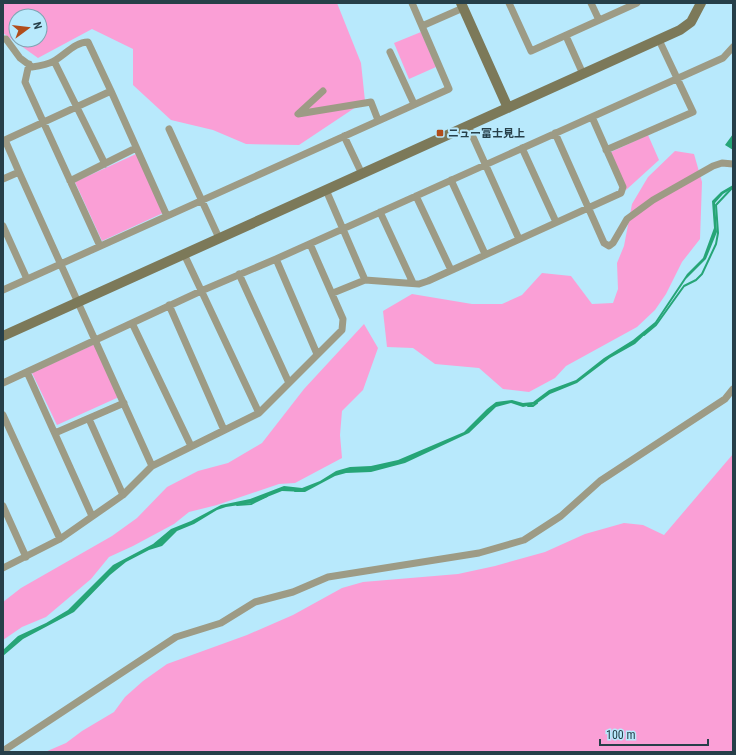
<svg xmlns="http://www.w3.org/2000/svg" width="736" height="755" viewBox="0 0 736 755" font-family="'Roboto Condensed','Noto Sans JP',sans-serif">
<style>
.green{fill:#fa9fd6;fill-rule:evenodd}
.water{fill:#26a577}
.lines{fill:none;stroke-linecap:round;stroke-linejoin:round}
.stream{stroke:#26a577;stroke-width:2}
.street{stroke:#9d9b85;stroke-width:7}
.secondary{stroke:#7c7959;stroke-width:10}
.poi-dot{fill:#b14d1b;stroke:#b8e9fc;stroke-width:1.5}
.labels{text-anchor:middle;stroke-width:4;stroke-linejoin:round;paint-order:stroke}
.poi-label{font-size:11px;font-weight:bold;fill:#263f49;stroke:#b8e9fc;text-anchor:start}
</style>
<rect width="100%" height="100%" fill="#b8e9fc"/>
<!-- green -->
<path class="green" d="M3,3H337L361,63L365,101L299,145L246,144L213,130L171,120L133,85V49L92,29L38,58L3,33ZM16,16H40V40H16Z
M421,32L436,67L409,79L394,43Z
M648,135L659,160L626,190L611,152Z
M675,151L694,154L702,182L700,239L682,262L666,294L655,310L637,327L566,366L555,378L529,392L503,389L479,368L435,364L413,348L387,347L383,311L412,294L472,304H502L522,295L542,273L571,276L592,304L613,303L618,289L617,263L624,246L632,204L648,177Z
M136,154L163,213L102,241L75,182Z
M364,324L378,348L363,390L342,411L340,435L342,458L295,483L279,484L217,505L189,512L174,524L133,546L109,557L91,579L46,617L22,627L3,640V602L21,588L112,536L137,518L167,487L198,471L228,463L262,443L304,389Z
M95,344L119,397L57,425L32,373Z
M733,454V752H45L66,743L82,731L114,712L125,697L143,681L167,664L247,635L293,615L342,588L363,582L458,574L495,566L545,552L585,534L624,523L643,525L664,535Z"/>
<!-- water -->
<path class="water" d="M733,134V150L725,145Z
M733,185V188L723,194L715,203L717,232L706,259L686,279L656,324L635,344L610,358L577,383L550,394L536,404L523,407L511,403L496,407L469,433L405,463L371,472L346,473L335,476L305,492L282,491L252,503L226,507L217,510L194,524L177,531L162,546L149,550L126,562L110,575L74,612L23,639L3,656V650L18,636L46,623L68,610L113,565L153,544L171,529L191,521L221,505L250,499L284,486L302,488L320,481L336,471L350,467L371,466L398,460L464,432L487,409L496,402L512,400L523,403L533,402L549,390L576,380L604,358L633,340L655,322L687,274L703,258L714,228L712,201L721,192Z"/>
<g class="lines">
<!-- stream -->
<path class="stream" d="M644,335L656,325L684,286L696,280L702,274L716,244L718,233L716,205L733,187
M528,406H533L537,403
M295,491H304
M237,505L251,504L267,496"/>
<!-- street -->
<path class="street" d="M509,3L531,51L637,3
M591,3L599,20
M422,26L463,8
M566,36L583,74
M3,39H6L20,58L32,67C40,66 47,65 54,61C65,55 75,42 88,42L111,91
M390,52L414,104
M54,61L105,164
M29,64L25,82L100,246
M323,91L298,114L371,102L378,120
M468,126L519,239
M169,129L219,238
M555,133L604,243L609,246L613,243L627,219L653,200L713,166L722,163L733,164
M344,136L362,174
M522,148L556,222
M606,150L693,112L659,40
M19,172L152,466
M3,179L19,172L5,140L111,91L167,216
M451,180L485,254
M70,181L136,148
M326,190L365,280
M416,196L451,270
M380,212L413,283
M3,226L27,279
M184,254L259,413
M276,259L317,354
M239,274L289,383
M3,290L449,89L412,3
M333,293L365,280L419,284L428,281L621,193L623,187L592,117
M169,305L224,430
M132,323L191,446
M27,372L92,516
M3,383L201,291L276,259L723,58L733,47
M3,415L60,539
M89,419L123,495
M55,433L124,403
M3,506L26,557
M3,568L60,539L123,495L152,466L259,413L342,330L343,319L310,244
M3,751L176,637L221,623L255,602L293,592L328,577L479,553L524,540L561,516L600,481L725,399L733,389"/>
<!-- secondary -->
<path class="secondary" d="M461,3L508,108
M3,336L680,30L691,22L701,3"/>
</g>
<!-- markers -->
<rect class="poi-dot" x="436" y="129" width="8" height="8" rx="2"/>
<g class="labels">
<!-- poi labels -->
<g class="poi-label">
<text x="448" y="137">ニュー富士見上</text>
</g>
</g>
<!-- border -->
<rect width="736" height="755" fill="none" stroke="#263f49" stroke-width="8"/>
<!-- north arrow -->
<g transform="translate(28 28) rotate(75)"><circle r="19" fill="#b8e9fc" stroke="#7ea5b4"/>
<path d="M0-3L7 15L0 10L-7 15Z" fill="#b14d1b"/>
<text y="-6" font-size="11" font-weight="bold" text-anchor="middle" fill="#263f49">N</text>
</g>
<!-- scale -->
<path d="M600 739v6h108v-6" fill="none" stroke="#263f49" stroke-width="2"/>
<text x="606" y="739" font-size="12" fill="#263f49" stroke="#b8e9fc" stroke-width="3" paint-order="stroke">100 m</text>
</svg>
